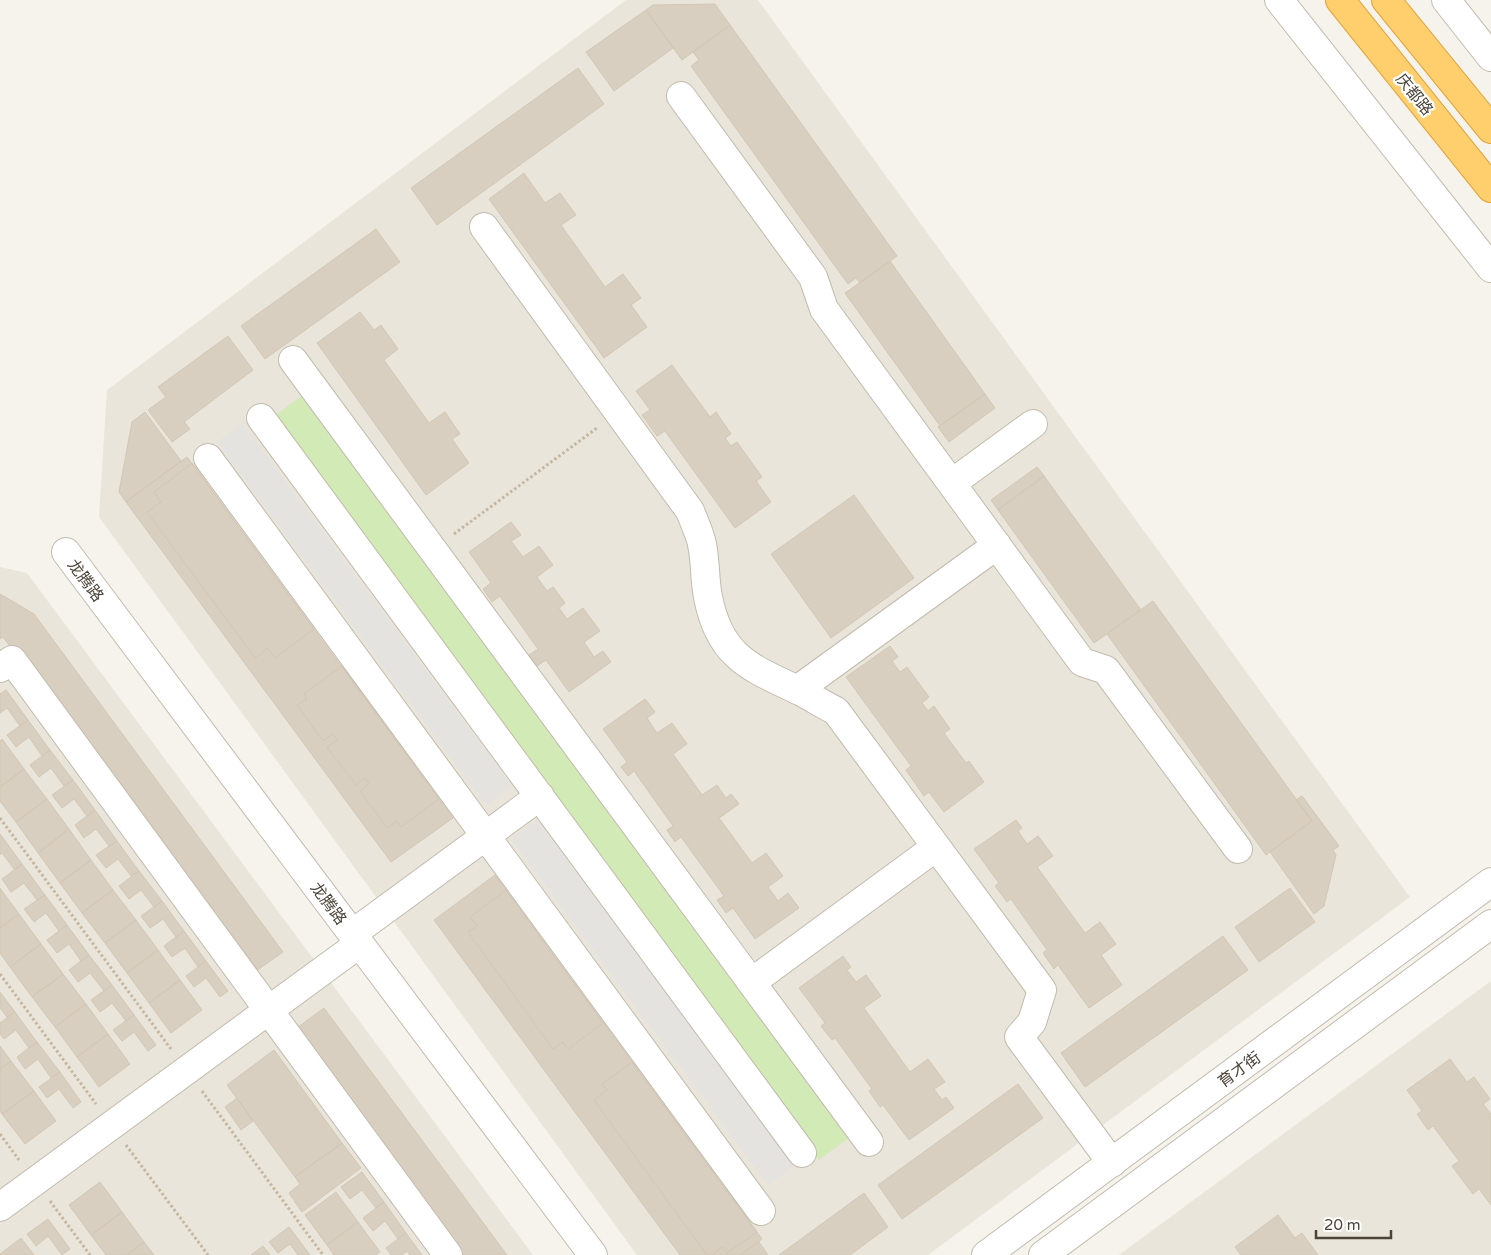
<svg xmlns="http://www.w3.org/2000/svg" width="1491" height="1255" viewBox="0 0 1491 1255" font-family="'Varela Round','Noto Sans SC',sans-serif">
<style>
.residential{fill:#eae5da}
.green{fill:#d2eab5}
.parking{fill:#e5e3e0}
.building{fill:#d8cfc1;stroke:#d3c7b4}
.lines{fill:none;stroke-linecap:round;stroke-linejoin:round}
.minor-casing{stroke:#c2bbae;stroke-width:30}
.highway-casing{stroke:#e0a43c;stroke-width:30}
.path{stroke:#c4b79f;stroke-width:3;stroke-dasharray:2.5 2.5;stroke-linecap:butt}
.minor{stroke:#fff;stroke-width:28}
.highway{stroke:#ffcf6e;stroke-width:28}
.labels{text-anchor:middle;stroke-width:4.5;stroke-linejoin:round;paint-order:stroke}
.street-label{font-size:16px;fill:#4b4439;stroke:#fff}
</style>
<rect width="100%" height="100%" fill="#f6f3ec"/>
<!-- residential -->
<path class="residential" d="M626,0H758L1410,897L928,1255H637L99,517L107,390Z
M0,567L27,573L533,1255H0Z
M1491,981V1255H1119Z"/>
<!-- green -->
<path class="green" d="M303,395L853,1135L819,1160L270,419Z"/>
<!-- parking -->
<path class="parking" d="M242,423L512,786L486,805L217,442Z
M537,820L794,1166L768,1185L511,839Z"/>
<!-- building -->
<path class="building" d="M715,4L730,25L682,60L646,10L653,5Z
M646,10L673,48L614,91L586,52Z
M730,25L897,256L860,283L856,278L848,284L691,66L699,60L693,52Z
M578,68L604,104L437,225L411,188Z
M524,173L545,203L560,193L576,215L561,225L605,287L623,274L641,298L631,305L647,327L604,358L489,199Z
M376,229L400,262L265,359L241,326Z
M890,261L985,394L940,426L845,293Z
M360,312L374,330L381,325L398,349L384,360L429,423L445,412L460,434L452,439L469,463L426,495L317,343Z
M228,336L253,370L184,422L190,429L172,442L148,410L166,397L158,387Z
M672,365L710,417L716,412L731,434L725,438L731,446L737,442L762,477L756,481L771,502L735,528L665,431L657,436L642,415L650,410L636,391Z
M985,394L995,408L949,442L938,427Z
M145,412L181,461L126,502L119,492L132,422Z
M187,457L453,818L391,862L126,502Z
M192,463L314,629L275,658L268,648L255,658L147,512L161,502L154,492Z
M1037,467L1044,476L998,510L991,500Z
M1044,476L1141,610L1094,643L998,510Z
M854,495L914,578L831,638L771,554Z
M511,522L521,535L511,541L523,557L539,546L553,565L537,577L547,591L553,587L565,603L559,608L567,619L583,608L600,631L584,642L594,657L603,651L611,662L569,692L546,660L537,666L529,655L538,649L500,596L492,602L483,589L491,583L469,552Z
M0,594L34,614L283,952L252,974L3,637L0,639Z
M1153,601L1312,821L1266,855L1107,634Z
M890,646L898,657L892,661L900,672L907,667L929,697L922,703L928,711L934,706L950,729L944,733L966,763L969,761L984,782L944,812L929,792L924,796L906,770L911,766L846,677Z
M342,666L439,799L401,827L397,821L387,828L360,791L369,784L365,778L356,785L327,747L337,740L333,734L323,741L297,705L307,699L304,694Z
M6,690L28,720L20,726L7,708L0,713V694Z
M645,699L655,712L647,718L657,733L672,723L687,744L673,754L702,795L717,785L726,798L731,794L739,804L719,818L752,863L766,853L783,876L768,887L778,901L788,893L799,908L755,939L733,908L726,913L717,900L724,896L681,837L675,842L667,830L673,826L634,771L628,776L621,767L627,762L603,729Z
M28,720L50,750L42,756L29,737L16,747L7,735Z
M2,739L24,769L0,787V741Z
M50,750L73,780L64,786L51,768L39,777L30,765Z
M24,769L47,799L16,822L0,801V787Z
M73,780L95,810L87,816L74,799L62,808L52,795Z
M1302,796L1339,846L1333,850L1336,855L1324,906L1314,914L1270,852L1312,821L1296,800Z
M47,799L69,829L38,853L16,822Z
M95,810L117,841L109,846L96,829L84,838L75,825Z
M1016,820L1022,828L1018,831L1027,844L1038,836L1053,856L1037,867L1085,933L1100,922L1116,944L1101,955L1122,985L1089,1008L1058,965L1054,969L1043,953L1047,950L1011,899L1007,902L995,886L999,883L974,849Z
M69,829L91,860L60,883L38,853Z
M0,834L22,864L15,870L2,853L0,855Z
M117,841L139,871L131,876L118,859L106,868L96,855Z
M91,860L113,890L82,913L60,883Z
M22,864L45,895L37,900L24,883L11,892L2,879Z
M139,871L162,901L154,907L141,890L129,899L119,886Z
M495,875L762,1239L740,1255H680L434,920Z
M0,888L19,914L0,928Z
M1290,888L1315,922L1259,962L1235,927Z
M113,890L136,920L105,943L82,913Z
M506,890L603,1023L568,1049L563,1042L553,1049L468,932L477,926L470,917Z
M45,895L67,925L59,931L46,913L34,922L24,909Z
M162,901L184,931L176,937L163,919L150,928L141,916Z
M19,914L41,944L10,967L0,953V928Z
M136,920L158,950L127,973L105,943Z
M67,925L89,955L81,961L69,944L57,953L47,940Z
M184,931L206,961L198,967L185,948L172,957L164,946Z
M1223,936L1248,970L1085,1087L1061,1053Z
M41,944L63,974L32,997L10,967Z
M158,950L180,980L149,1003L127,973Z
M89,955L112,985L104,991L90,973L78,982L69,970Z
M843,956L851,967L847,970L856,982L866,975L881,996L864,1008L910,1072L928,1059L945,1082L934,1089L942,1100L946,1097L954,1108L909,1140L883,1105L880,1107L869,1091L872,1089L835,1038L832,1040L821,1026L825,1023L799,988Z
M206,961L228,991L220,997L206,978L194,987L186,976Z
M63,974L86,1004L55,1027L32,997Z
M180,980L202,1010L171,1033L149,1003Z
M112,985L134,1015L126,1021L112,1003L100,1012L91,1000Z
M0,992L15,1012L7,1017L0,1008Z
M86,1004L108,1034L77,1057L55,1027Z
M324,1008L507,1255H460L294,1030Z
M15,1012L37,1042L29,1048L16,1030L4,1039L0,1034V1023Z
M134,1015L156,1045L148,1051L134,1032L122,1041L113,1030Z
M108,1034L130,1064L99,1087L77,1057Z
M37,1042L60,1072L51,1078L38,1059L25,1069L17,1057Z
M0,1046L11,1061L0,1069Z
M274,1050L342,1143L295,1177L227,1085Z
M1450,1059L1467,1082L1474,1077L1490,1099L1483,1104L1491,1114V1205L1479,1189L1473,1194L1452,1166L1459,1161L1433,1126L1428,1130L1417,1114L1422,1111L1407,1090Z
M11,1061L34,1091L2,1114L0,1111V1069Z
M632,1062L757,1232L727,1253L722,1247L712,1255H707L594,1100L607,1090L602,1084Z
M60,1072L81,1102L73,1108L59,1089L47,1098L39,1087Z
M1018,1084L1043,1118L902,1219L878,1185Z
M34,1091L56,1121L25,1144L2,1114Z
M237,1098L253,1121L241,1130L225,1107Z
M342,1143L361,1168L302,1212L289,1193L300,1184L295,1177Z
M362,1172L384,1202L376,1208L362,1190L350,1199L341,1187Z
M100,1182L122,1212L91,1235L69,1205Z
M336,1192L358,1222L327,1245L305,1215Z
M864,1193L888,1227L850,1255H779Z
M384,1202L406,1233L398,1239L385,1221L373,1231L363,1218Z
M122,1212L144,1242L127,1255H106L91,1235Z
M1278,1215L1295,1238L1302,1233L1318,1255H1241L1235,1247Z
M48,1219L70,1249L62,1255L48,1236L36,1246L27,1234Z
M358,1222L380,1252L376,1255H334L327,1245Z
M289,1227L310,1255H298L290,1244L278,1253L269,1242Z
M406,1233L422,1255H410L407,1251L402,1255H391L386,1248Z
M21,1238L34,1255H0V1254Z
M144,1242L154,1255H127Z
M759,1242L768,1255H740Z
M263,1246L270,1255H251Z"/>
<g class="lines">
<defs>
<path id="minor" d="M1279,0L1491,268
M1446,0L1491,57
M681,96L813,277L824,309L1082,662L1106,670L1238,849
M484,227L690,511C694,521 698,530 701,540C706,558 704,578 708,597C720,659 752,668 802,692C813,698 824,705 836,711L1042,990L1032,1022L1019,1037L1112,1163
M293,360L869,1142
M261,418L802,1153
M208,458L761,1211
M952,483L1033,424
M66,552L593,1255
M0,668L12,660L448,1255
M797,690L997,545
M352,934L540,796
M752,982L936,847
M0,1207L359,944
M986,1255L1491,882
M1043,1255L1491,924"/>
<path id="highway" d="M1340,0L1491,188
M1386,0L1491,129"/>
</defs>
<!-- minor casing -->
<use href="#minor" class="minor-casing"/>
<!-- highway casing -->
<use href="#highway" class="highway-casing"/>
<!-- path -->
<path class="path" d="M454,534L597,428
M0,818L171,1049
M0,974L96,1104
M202,1091L323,1255
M0,1134L19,1160
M126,1145L208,1255
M50,1201L90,1255"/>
<!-- minor -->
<use href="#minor" class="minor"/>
<!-- highway -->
<use href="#highway" class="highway"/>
</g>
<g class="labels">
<!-- street labels -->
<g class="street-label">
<text transform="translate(1415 94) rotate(51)" y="6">庆都路</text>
<text transform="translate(86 580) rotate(53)" y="6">龙腾路</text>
<text transform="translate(329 903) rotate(53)" y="6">龙腾路</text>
<text transform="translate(1239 1069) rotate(-36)" y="6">育才街</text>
</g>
</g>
<!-- scale -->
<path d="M1316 1230v8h75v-8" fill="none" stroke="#4b4439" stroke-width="2.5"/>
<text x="1324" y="1230" font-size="15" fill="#4b4439" stroke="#ffffff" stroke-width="4" paint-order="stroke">20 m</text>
</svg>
